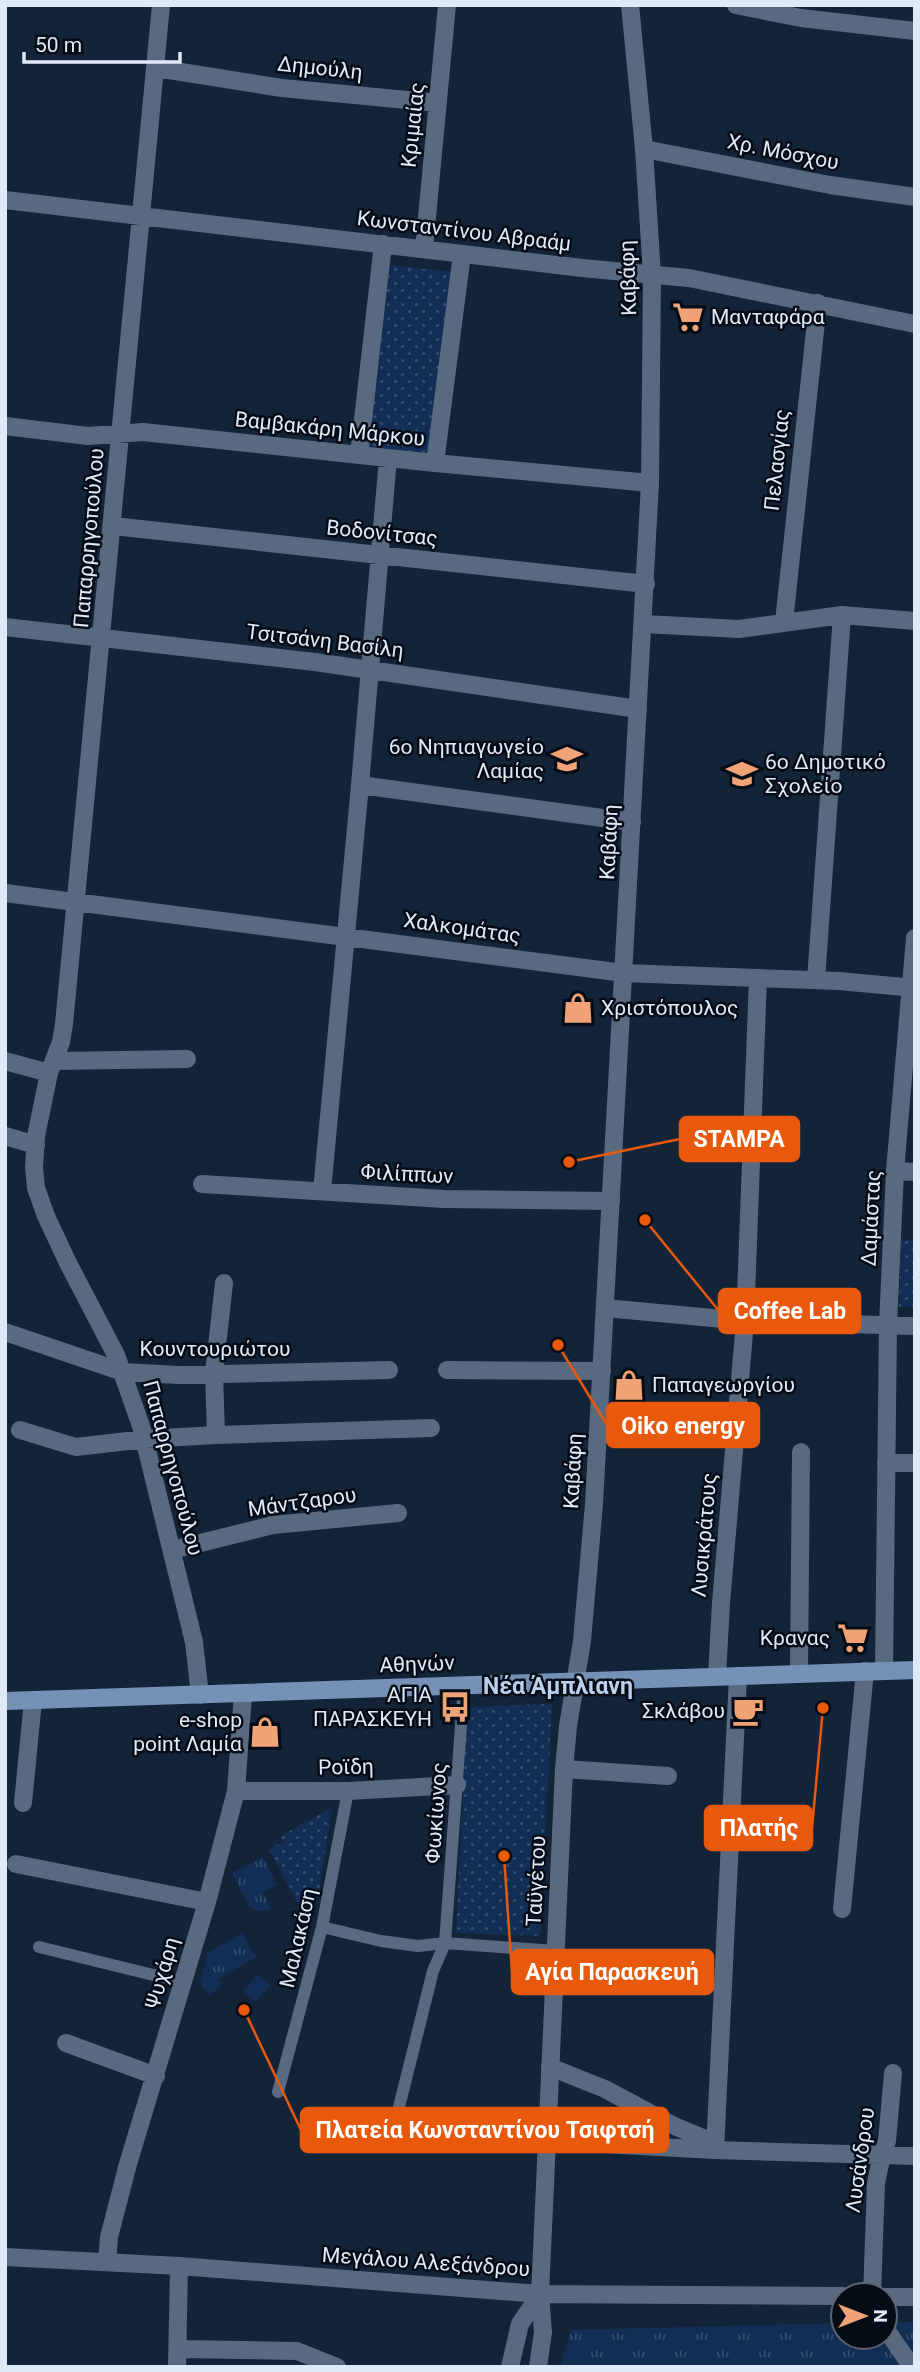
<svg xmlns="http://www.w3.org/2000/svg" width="920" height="2372" viewBox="0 0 920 2372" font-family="Roboto,sans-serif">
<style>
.grass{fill:url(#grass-tufts)}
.park{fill:url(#park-dots)}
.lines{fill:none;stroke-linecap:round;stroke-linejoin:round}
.pedestrian{stroke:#586980;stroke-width:12}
.minor{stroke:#586980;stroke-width:18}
.tertiary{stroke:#586980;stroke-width:18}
.secondary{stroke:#7691b6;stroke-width:18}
.labels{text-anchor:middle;stroke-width:5;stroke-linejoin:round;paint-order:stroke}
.street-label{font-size:21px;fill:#dfeaf8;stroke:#060c15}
.poi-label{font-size:21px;fill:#dfeaf8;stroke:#060c15;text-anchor:end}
.neighbourhood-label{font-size:23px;font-weight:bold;fill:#bbd0ed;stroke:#060c15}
.leader{fill:none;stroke:#e8590c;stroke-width:2.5}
.callout-dot{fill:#e8590c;stroke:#060c15;stroke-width:2.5}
.callout{fill:#e8590c;stroke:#e8590c;stroke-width:2.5}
.callout-label{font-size:23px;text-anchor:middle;font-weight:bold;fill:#fff}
</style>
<defs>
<pattern id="grass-tufts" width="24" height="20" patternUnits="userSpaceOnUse" patternTransform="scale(1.75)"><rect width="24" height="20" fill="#122e55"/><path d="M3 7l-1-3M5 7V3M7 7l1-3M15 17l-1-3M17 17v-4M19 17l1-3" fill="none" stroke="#344c6e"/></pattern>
<pattern id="park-dots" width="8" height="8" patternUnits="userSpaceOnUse" patternTransform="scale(1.75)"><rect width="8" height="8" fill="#122e55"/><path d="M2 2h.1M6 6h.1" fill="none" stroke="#344c6e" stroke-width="1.8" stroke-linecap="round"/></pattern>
</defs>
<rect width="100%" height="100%" fill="#132338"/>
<!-- grass -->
<path class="grass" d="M263,1857L277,1885L263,1892L271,1909L263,1911L250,1908L232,1873Z
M242,1933L256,1957L218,1979L222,1987L208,1995L200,1981L208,1953Z
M258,1974L270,1985L256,2002L243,1991Z
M885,2322H915V2367H560L571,2330L843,2323V2337H885Z"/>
<!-- park -->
<path class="park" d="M390,265L452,272L431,456L367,448Z
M901,1239L915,1240V1307H899Z
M552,1704L540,1936L456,1933L467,1707Z
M332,1808L318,1898L300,1908L269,1849L283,1842L280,1836Z"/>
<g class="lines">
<!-- pedestrian -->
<path class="pedestrian" d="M322,1927L381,1941L418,1946L445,1943L556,1951
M39,1947L182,1982
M278,2092L322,1927L348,1791
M398,2111L433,1971L445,1943L464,1685"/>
<!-- minor -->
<path class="minor" d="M161,5L64,1024L61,1042L49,1073L36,1136L34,1167L36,1188L46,1216L68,1263L116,1355L141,1426L194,1642L200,1695
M156,68L282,88L438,103
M644,149L830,185L915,197
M5,200L582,268L689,278L915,324
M424,249L447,5
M5,426L88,436L143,432L435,463L650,483
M359,455L383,244
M435,463L462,254
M113,526L646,584
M784,622L818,303
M644,624L739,629L842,615L915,621
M5,627L315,662L638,709
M360,785L632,822
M5,893L624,973
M816,980L842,615
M5,1061L49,1073
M54,1061L187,1059
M5,1136L36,1145
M895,1171L915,1172
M202,1184L444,1199L611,1201
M322,1191L360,785L388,458
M605,1308L745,1321L915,1326
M5,1332L123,1372L179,1375L389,1370
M447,1370L602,1371
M20,1430L76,1447L145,1439L216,1435L431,1428
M216,1435L214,1373L224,1283
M886,1463H915
M172,1550L273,1525L398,1513
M884,1670L888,1325L895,1171L915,938
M799,1673L801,1452
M717,1676L721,1603L745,1321L758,978
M564,1769L668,1776
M236,1791H348L457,1785
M23,1803L33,1700
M16,1864L207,1902
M842,1909L865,1671
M66,2043L156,2076
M550,2067L605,2089L672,2125L715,2143
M547,2141L715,2150L915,2156
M715,2150L738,1676
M107,2262L109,2237L128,2164L207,1902L236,1791L243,1694
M872,2295L876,2183L882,2155L887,2141L893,2073
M885,2328L912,2367
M179,2349L297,2351L337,2367
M177,2367L179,2266"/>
<!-- tertiary -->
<path class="tertiary" d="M736,5L801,18L915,31
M624,973L839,981L915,988
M5,2257L179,2266L540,2294L843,2296
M885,2297H915
M510,2367L520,2324L540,2294
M538,2367L543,2332L540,2294L564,1769L568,1726L582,1641L594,1504L650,483L652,275L644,149L630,5"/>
<!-- secondary -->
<path class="secondary" d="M5,1701L915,1670"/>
</g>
<!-- icons -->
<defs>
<symbol id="supermarket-bare" viewBox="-9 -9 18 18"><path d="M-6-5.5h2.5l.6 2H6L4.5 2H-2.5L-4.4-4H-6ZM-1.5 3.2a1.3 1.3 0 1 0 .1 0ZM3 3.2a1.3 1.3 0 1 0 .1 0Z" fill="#efa377" stroke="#060c15" stroke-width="2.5" paint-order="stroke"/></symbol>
<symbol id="school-bare" viewBox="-9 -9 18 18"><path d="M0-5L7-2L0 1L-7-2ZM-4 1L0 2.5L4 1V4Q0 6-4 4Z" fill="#efa377" stroke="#060c15" stroke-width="2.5" paint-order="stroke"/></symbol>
<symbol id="shop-bare" viewBox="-9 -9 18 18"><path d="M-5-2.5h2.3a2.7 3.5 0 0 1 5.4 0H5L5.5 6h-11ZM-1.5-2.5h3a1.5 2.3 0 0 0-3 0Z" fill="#efa377" stroke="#060c15" stroke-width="2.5" paint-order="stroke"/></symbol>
<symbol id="bus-bare" viewBox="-9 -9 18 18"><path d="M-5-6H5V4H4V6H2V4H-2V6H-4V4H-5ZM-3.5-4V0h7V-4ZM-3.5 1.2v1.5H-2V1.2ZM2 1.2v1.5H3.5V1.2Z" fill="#efa377" stroke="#060c15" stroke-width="2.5" paint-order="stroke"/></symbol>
<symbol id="cafe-bare" viewBox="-9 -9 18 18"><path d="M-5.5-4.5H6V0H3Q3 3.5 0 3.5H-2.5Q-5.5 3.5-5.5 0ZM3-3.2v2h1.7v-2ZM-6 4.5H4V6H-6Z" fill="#efa377" stroke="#060c15" stroke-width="2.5" paint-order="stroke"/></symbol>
</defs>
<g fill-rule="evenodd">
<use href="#supermarket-bare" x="666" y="295" width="44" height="44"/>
<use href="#school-bare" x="545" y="737" width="44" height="44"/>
<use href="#school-bare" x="720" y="752" width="44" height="44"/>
<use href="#shop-bare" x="556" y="986" width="44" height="44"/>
<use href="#shop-bare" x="607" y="1363" width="44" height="44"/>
<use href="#supermarket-bare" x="831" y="1616" width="44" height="44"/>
<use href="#bus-bare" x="433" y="1685" width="44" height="44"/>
<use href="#cafe-bare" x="726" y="1689" width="44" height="44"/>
<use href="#shop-bare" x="243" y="1710" width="44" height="44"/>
</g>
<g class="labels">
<!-- street labels -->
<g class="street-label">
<text transform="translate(320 68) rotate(6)" y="7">Δημούλη</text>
<text transform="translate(413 125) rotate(-84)" y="7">Κριμαίας</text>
<text transform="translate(783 152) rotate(11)" y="7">Χρ. Μόσχου</text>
<text transform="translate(464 231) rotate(7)" y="7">Κωνσταντίνου Αβραάμ</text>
<text transform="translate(628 278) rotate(-92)" y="7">Καβάφη</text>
<text transform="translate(330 429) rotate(6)" y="7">Βαμβακάρη Μάρκου</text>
<text transform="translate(777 460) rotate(-84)" y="7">Πελασγίας</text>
<text transform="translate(382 533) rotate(6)" y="7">Βοδονίτσας</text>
<text transform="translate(89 538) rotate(-85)" y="7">Παπαρρηγοπούλου</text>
<text transform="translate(325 641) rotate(7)" y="7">Τσιτσάνη Βασίλη</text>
<text transform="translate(609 842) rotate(-87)" y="7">Καβάφη</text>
<text transform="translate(462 928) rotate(8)" y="7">Χαλκομάτας</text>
<text transform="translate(407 1174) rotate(3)" y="7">Φιλίππων</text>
<text transform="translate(871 1218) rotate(-87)" y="7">Δαμάστας</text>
<text x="215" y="1356">Κουντουριώτου</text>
<text transform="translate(173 1468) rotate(75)" y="7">Παπαρρηγοπούλου</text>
<text transform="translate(573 1471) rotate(-87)" y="7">Καβάφη</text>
<text transform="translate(302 1502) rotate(-8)" y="7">Μάντζαρου</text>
<text transform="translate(704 1535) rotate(-85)" y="7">Λυσικράτους</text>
<text transform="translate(417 1664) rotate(-2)" y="7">Αθηνών</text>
<text transform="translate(346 1767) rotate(-1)" y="7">Ροϊδη</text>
<text transform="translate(436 1813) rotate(-86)" y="7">Φωκίωνος</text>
<text transform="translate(536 1881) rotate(-87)" y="7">Ταϋγέτου</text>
<text transform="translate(298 1938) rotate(-77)" y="7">Μαλακάση</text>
<text transform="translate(162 1973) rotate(-74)" y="7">Ψυχάρη</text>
<text transform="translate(860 2160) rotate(-82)" y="7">Λυσάνδρου</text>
<text transform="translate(426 2262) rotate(4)" y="7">Μεγάλου Αλεξάνδρου</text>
</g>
<!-- poi labels -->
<g class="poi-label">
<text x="711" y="324" text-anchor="start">Μανταφάρα</text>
<text x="544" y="754">6ο Νηπιαγωγείο<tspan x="544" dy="24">Λαμίας</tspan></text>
<text x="765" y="769" text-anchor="start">6ο Δημοτικό<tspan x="765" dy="24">Σχολείο</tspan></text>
<text x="601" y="1015" text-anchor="start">Χριστόπουλος</text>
<text x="652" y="1392" text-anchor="start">Παπαγεωργίου</text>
<text x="830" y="1645">Κρανας</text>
<text x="432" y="1702">ΑΓΙΑ<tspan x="432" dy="24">ΠΑΡΑΣΚΕΥΗ</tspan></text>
<text x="725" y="1718">Σκλάβου</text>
<text x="242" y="1727">e-shop<tspan x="242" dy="24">point Λαμία</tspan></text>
</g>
<!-- neighbourhood labels -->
<g class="neighbourhood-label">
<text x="558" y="1694">Νέα Άμπλιανη</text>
</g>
</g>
<!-- callouts -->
<path class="leader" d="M569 1162L680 1139M645 1220L719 1311M558 1345L607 1425M823 1708L812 1828M504 1856L512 1972M244 2010L301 2130"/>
<g class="callout-dot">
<circle cx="569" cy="1162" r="7"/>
<circle cx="645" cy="1220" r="7"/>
<circle cx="558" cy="1345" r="7"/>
<circle cx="823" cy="1708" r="7"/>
<circle cx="504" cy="1856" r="7"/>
<circle cx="244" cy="2010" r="7"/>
</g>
<g class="callout">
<rect x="680" y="1117" width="119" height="44" rx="7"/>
<rect x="719" y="1289" width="141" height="44" rx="7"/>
<rect x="607" y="1403" width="152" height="44" rx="7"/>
<rect x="705" y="1806" width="107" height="44" rx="7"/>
<rect x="512" y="1950" width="201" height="44" rx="7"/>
<rect x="301" y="2108" width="367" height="44" rx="7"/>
</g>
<g class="callout-label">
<text x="739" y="1147">STAMPA</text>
<text x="790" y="1319">Coffee Lab</text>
<text x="683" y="1434">Oiko energy</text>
<text x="759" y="1836">Πλατής</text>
<text x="612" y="1980">Αγία Παρασκευή</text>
<text x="485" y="2138">Πλατεία Κωνσταντίνου Τσιφτσή</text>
</g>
<!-- border -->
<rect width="920" height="2372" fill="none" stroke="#dfeaf8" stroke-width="14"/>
<!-- north arrow -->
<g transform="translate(864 2316) rotate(90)"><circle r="33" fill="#060c15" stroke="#5d6570" stroke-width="2"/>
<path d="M0-5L12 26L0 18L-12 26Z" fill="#efa377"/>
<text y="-10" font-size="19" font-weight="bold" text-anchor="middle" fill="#dfeaf8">N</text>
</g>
<!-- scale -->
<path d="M24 52v10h156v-10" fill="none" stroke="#dfeaf8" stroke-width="3.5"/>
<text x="35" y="52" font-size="21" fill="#dfeaf8" stroke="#060c15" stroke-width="5" paint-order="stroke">50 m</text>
</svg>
